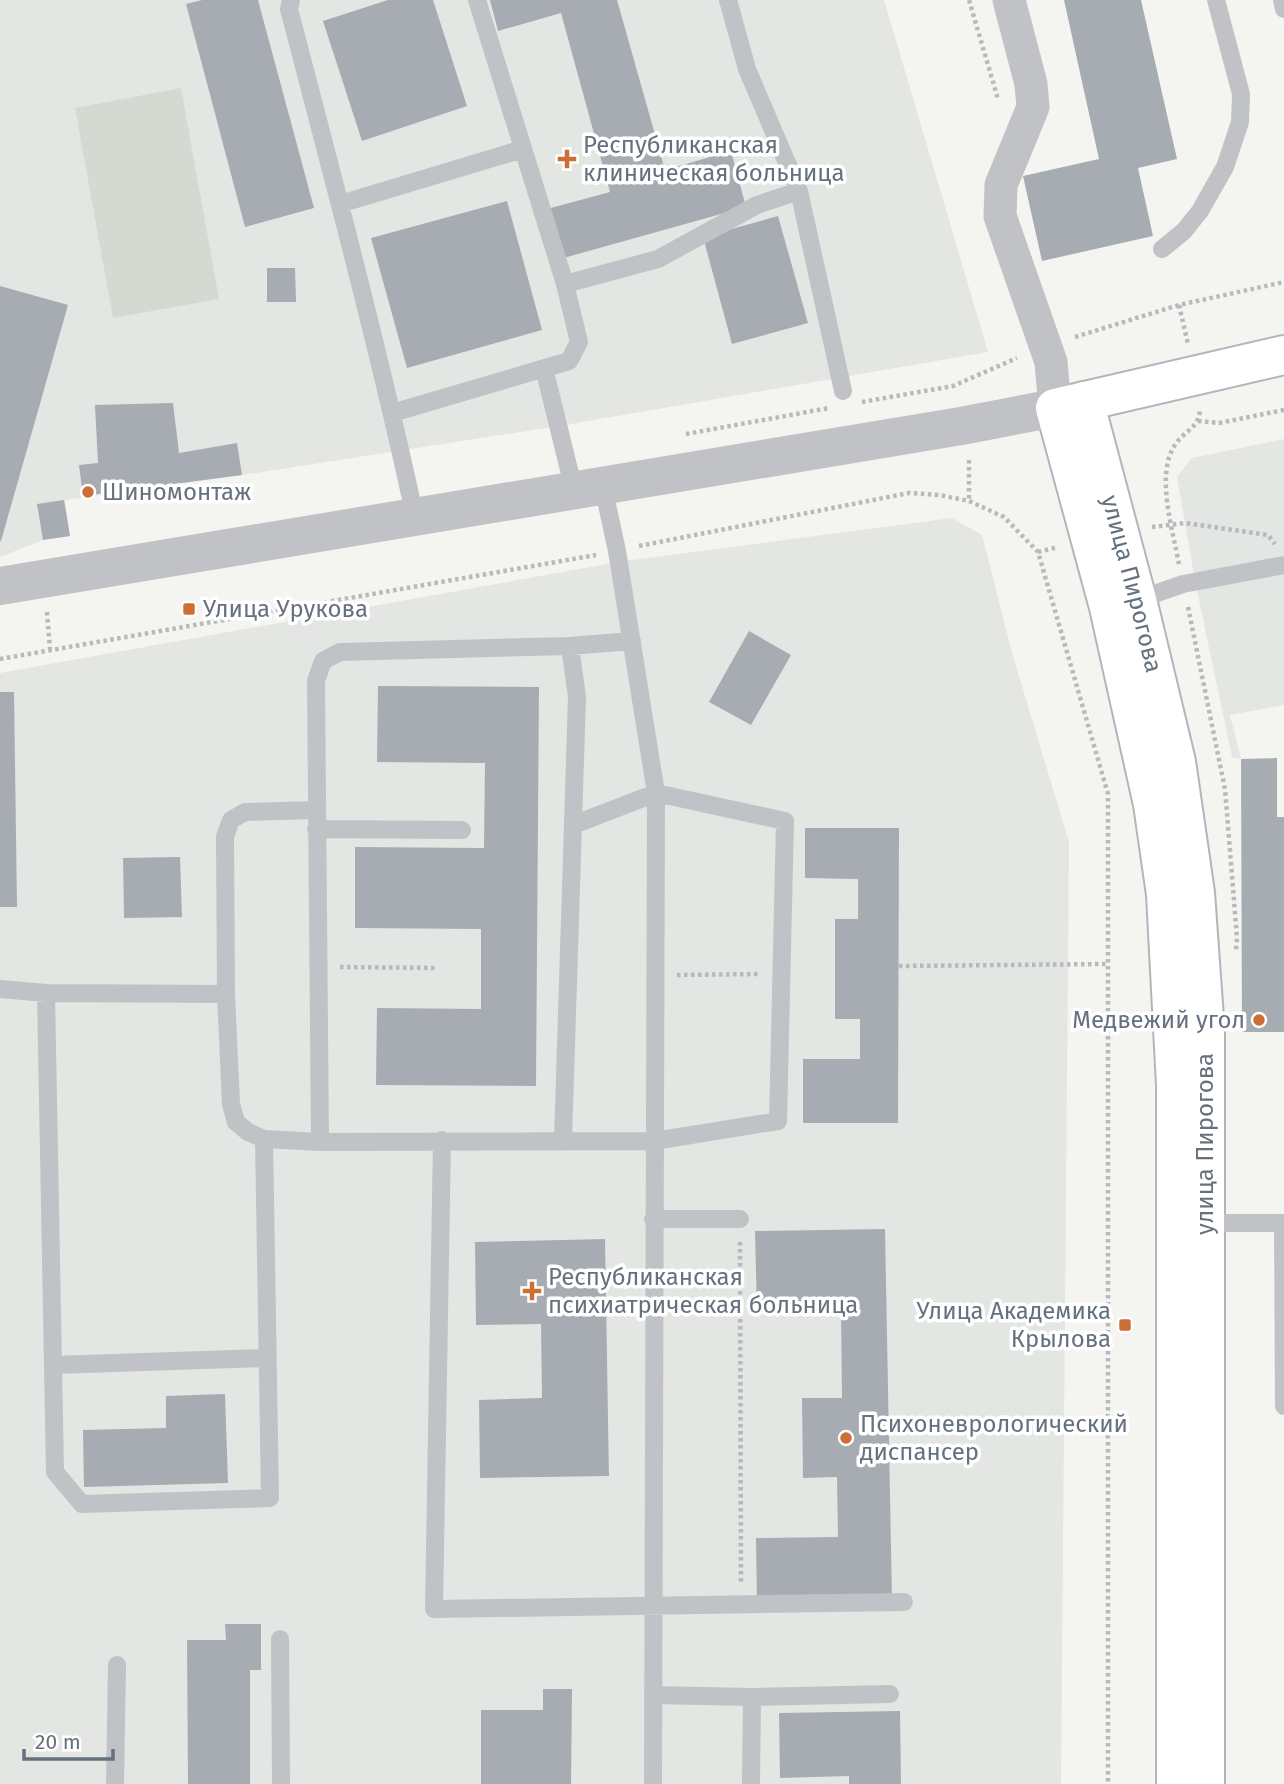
<svg xmlns="http://www.w3.org/2000/svg" width="1284" height="1784" viewBox="0 0 1284 1784" font-family="'Fira Sans',sans-serif">
<style>
.built{fill:#e4e6e4}
.green{fill:#d4dad2}
.building{fill:#a6acb2}
.lines{fill:none;stroke-linecap:round;stroke-linejoin:round}
.secondary-casing{stroke:#b2b6ba;stroke-width:42}
.path{stroke:#b7b9bc;stroke-width:4.5;stroke-dasharray:3.5 3.5;stroke-linecap:butt}
.service{stroke:#c0c2c5;stroke-width:18}
.minor{stroke:#c0c2c5;stroke-width:33}
.tertiary{stroke:#c0c2c5;stroke-width:38}
.secondary{stroke:#fff;stroke-width:38}
.poi-dot{fill:#ce6e37;stroke:#fff;stroke-width:2.5}
.labels{text-anchor:middle;stroke-width:7;stroke-linejoin:round;paint-order:stroke}
.poi-label{font-size:24px;fill:#66717e;stroke:#fff;text-anchor:start}
.street-label{font-size:24px;fill:#66717e;stroke:#fff}
</style>
<rect width="100%" height="100%" fill="#f4f4f1"/>
<!-- built -->
<path class="built" d="M0,0H884L988,352L559,426L242,475L65,500L70,536L43,540L0,557Z
M1284,439V705L1230,715L1241,759L1232,757L1195,581L1177,477L1192,458Z
M952,518L982,535L1012,653L1069,842L1061,1784H0V673L618,562Z"/>
<!-- green -->
<path class="green" d="M181,88L219,299L113,318L75,108Z"/>
<!-- building -->
<path class="building" d="M202,0H258L314,208L245,227L186,4Z
M388,0H433L467,106L362,141L323,21Z
M490,0H617L665,170L731,151L746,207L560,259L547,209L610,192L561,13L498,31Z
M1064,0H1141L1177,159L1138,168L1153,236L1042,261L1023,176L1099,159Z
M507,201L542,330L407,368L371,238Z
M778,216L808,323L732,344L703,237Z
M267,268H295L296,302H267Z
M0,286L68,305L1,541H0Z
M173,403L179,453L237,443L242,475L83,496L79,465L98,463L95,405Z
M64,500L70,536L43,540L37,504Z
M749,631L791,655L751,725L709,702Z
M378,686L539,687L536,1086L376,1085L377,1008L481,1009V929L355,928V847L484,848L485,763L377,762Z
M0,692H14L17,907H0Z
M1277,758V817H1284V1032H1242L1241,759Z
M805,828H899L898,1123H803V1059H860V1019H835V919H858V879L805,878Z
M180,857L182,917L124,918L123,858Z
M885,1229L892,1601L757,1603L756,1538L838,1537L837,1477L803,1478L802,1398H842L841,1308L757,1310L755,1231Z
M605,1239L609,1476L480,1478L479,1400L542,1398L541,1324L476,1325L475,1242Z
M225,1394L228,1483L84,1487L83,1430L166,1428V1396Z
M225,1624H261V1670H250V1784H188L187,1640H226Z
M543,1689H572L571,1784H481V1710H543Z
M900,1711L901,1784H849V1776L780,1778L779,1713Z"/>
<g class="lines">
<defs>
<g id="secondary">
<path id="s1" d="M1084,401L1137,600L1176,762L1195,893L1205,1032V1784"/>
<path d="M1176,1784V1085L1166,894L1153,804L1109,607L1055,408L1284,355"/>
</g>
</defs>
<!-- secondary casing -->
<use href="#secondary" class="secondary-casing"/>
<!-- path -->
<path class="path" d="M969,0L998,99
M1179,305L1188,344
M1075,337L1179,305L1284,282
M862,402L953,386L1017,358
M1198,421L1219,423L1284,410
M686,434L829,408
M969,460V501
M1152,527L1185,523L1268,535L1275,544
M639,546L909,493L939,495L969,501L1004,517L1038,552L1108,794V1784
M1038,552L1058,547
M1179,564C1173,531 1155,474 1175,445C1185,430 1198,429 1200,410
M1188,607L1225,789L1237,938L1236,951
M47,612L50,649
M0,659L596,555
M899,966L1107,964
M340,967L437,968
M677,975L759,974
M740,1242L741,1583"/>
<!-- service -->
<path class="service" d="M291,0L289,9C333,178 378,346 415,517
M477,0L565,284
M728,0L747,69L799,191L843,391
M1282,0L1284,9
M340,204L523,149
M1162,249L1184,231L1200,211L1225,167L1240,122L1241,94L1216,0
M544,368L574,490
M392,413L569,361L579,342L565,284L658,259L757,205L799,191
M603,486L617,551L656,793L653,1784
M1137,600L1183,584L1284,565
M316,810L245,812L231,820L225,837L226,994L231,1104L236,1122L248,1132L264,1139L320,1142
M573,825L656,793L785,821L778,1121L654,1141L320,1142L316,681L323,661L340,652L570,646L632,641
M316,829L462,830
M0,989L46,993L226,994
M46,993L55,1472L82,1504L270,1498L264,1139
M442,1140L434,1609L904,1602
M563,1140L577,697L570,646
M653,1219H740
M1205,1223H1284
M1283,1223L1284,1406
M54,1365L267,1358
M280,1639L281,1784
M653,1695L752,1697
M115,1784L117,1665
M751,1784L752,1697L890,1694"/>
<!-- minor -->
<path class="minor" d="M1009,0L1031,84L1033,107L1001,185L1000,216L1051,362L1055,408"/>
<!-- tertiary -->
<path class="tertiary" d="M0,586L961,426L1055,408"/>
<!-- secondary -->
<use href="#secondary" class="secondary"/>
</g>
<!-- markers -->
<g class="poi-dot">
<path d="M563.5 148.5h7v7h7v7h-7v7h-7v-7h-7v-7h7z"/>
<circle cx="88" cy="492" r="7"/>
<rect x="182" y="602" width="14" height="14" rx="3.5"/>
<circle cx="1259" cy="1020" r="7"/>
<path d="M528.5 1280.5h7v7h7v7h-7v7h-7v-7h-7v-7h7z"/>
<rect x="1118" y="1318" width="14" height="14" rx="3.5"/>
<circle cx="846" cy="1438" r="7"/>
</g>
<g class="labels">
<!-- poi labels -->
<g class="poi-label">
<text x="583" y="153">Республиканская<tspan x="583" dy="28">клиническая больница</tspan></text>
<text x="102" y="500">Шиномонтаж</text>
<text x="203" y="617">Улица Урукова</text>
<text x="1245" y="1028" text-anchor="end">Медвежий угол</text>
<text x="548" y="1285">Республиканская<tspan x="548" dy="28">психиатрическая больница</tspan></text>
<text x="1111" y="1319" text-anchor="end">Улица Академика<tspan x="1111" dy="28">Крылова</tspan></text>
<text x="860" y="1432">Психоневрологический<tspan x="860" dy="28">диспансер</tspan></text>
</g>
<!-- street labels -->
<g class="street-label">
<text dy="8" stroke="none"><textPath href="#s1" startOffset="189">улица Пирогова</textPath></text>
<text transform="translate(1205 1144) rotate(-90)" y="8">улица Пирогова</text>
</g>
</g>
<!-- scale -->
<path d="M24 1749v10h89v-10" fill="none" stroke="#66717e" stroke-width="3.5"/>
<text x="35" y="1749" font-size="21" fill="#66717e" stroke="#ffffff" stroke-width="5" paint-order="stroke">20 m</text>
</svg>
